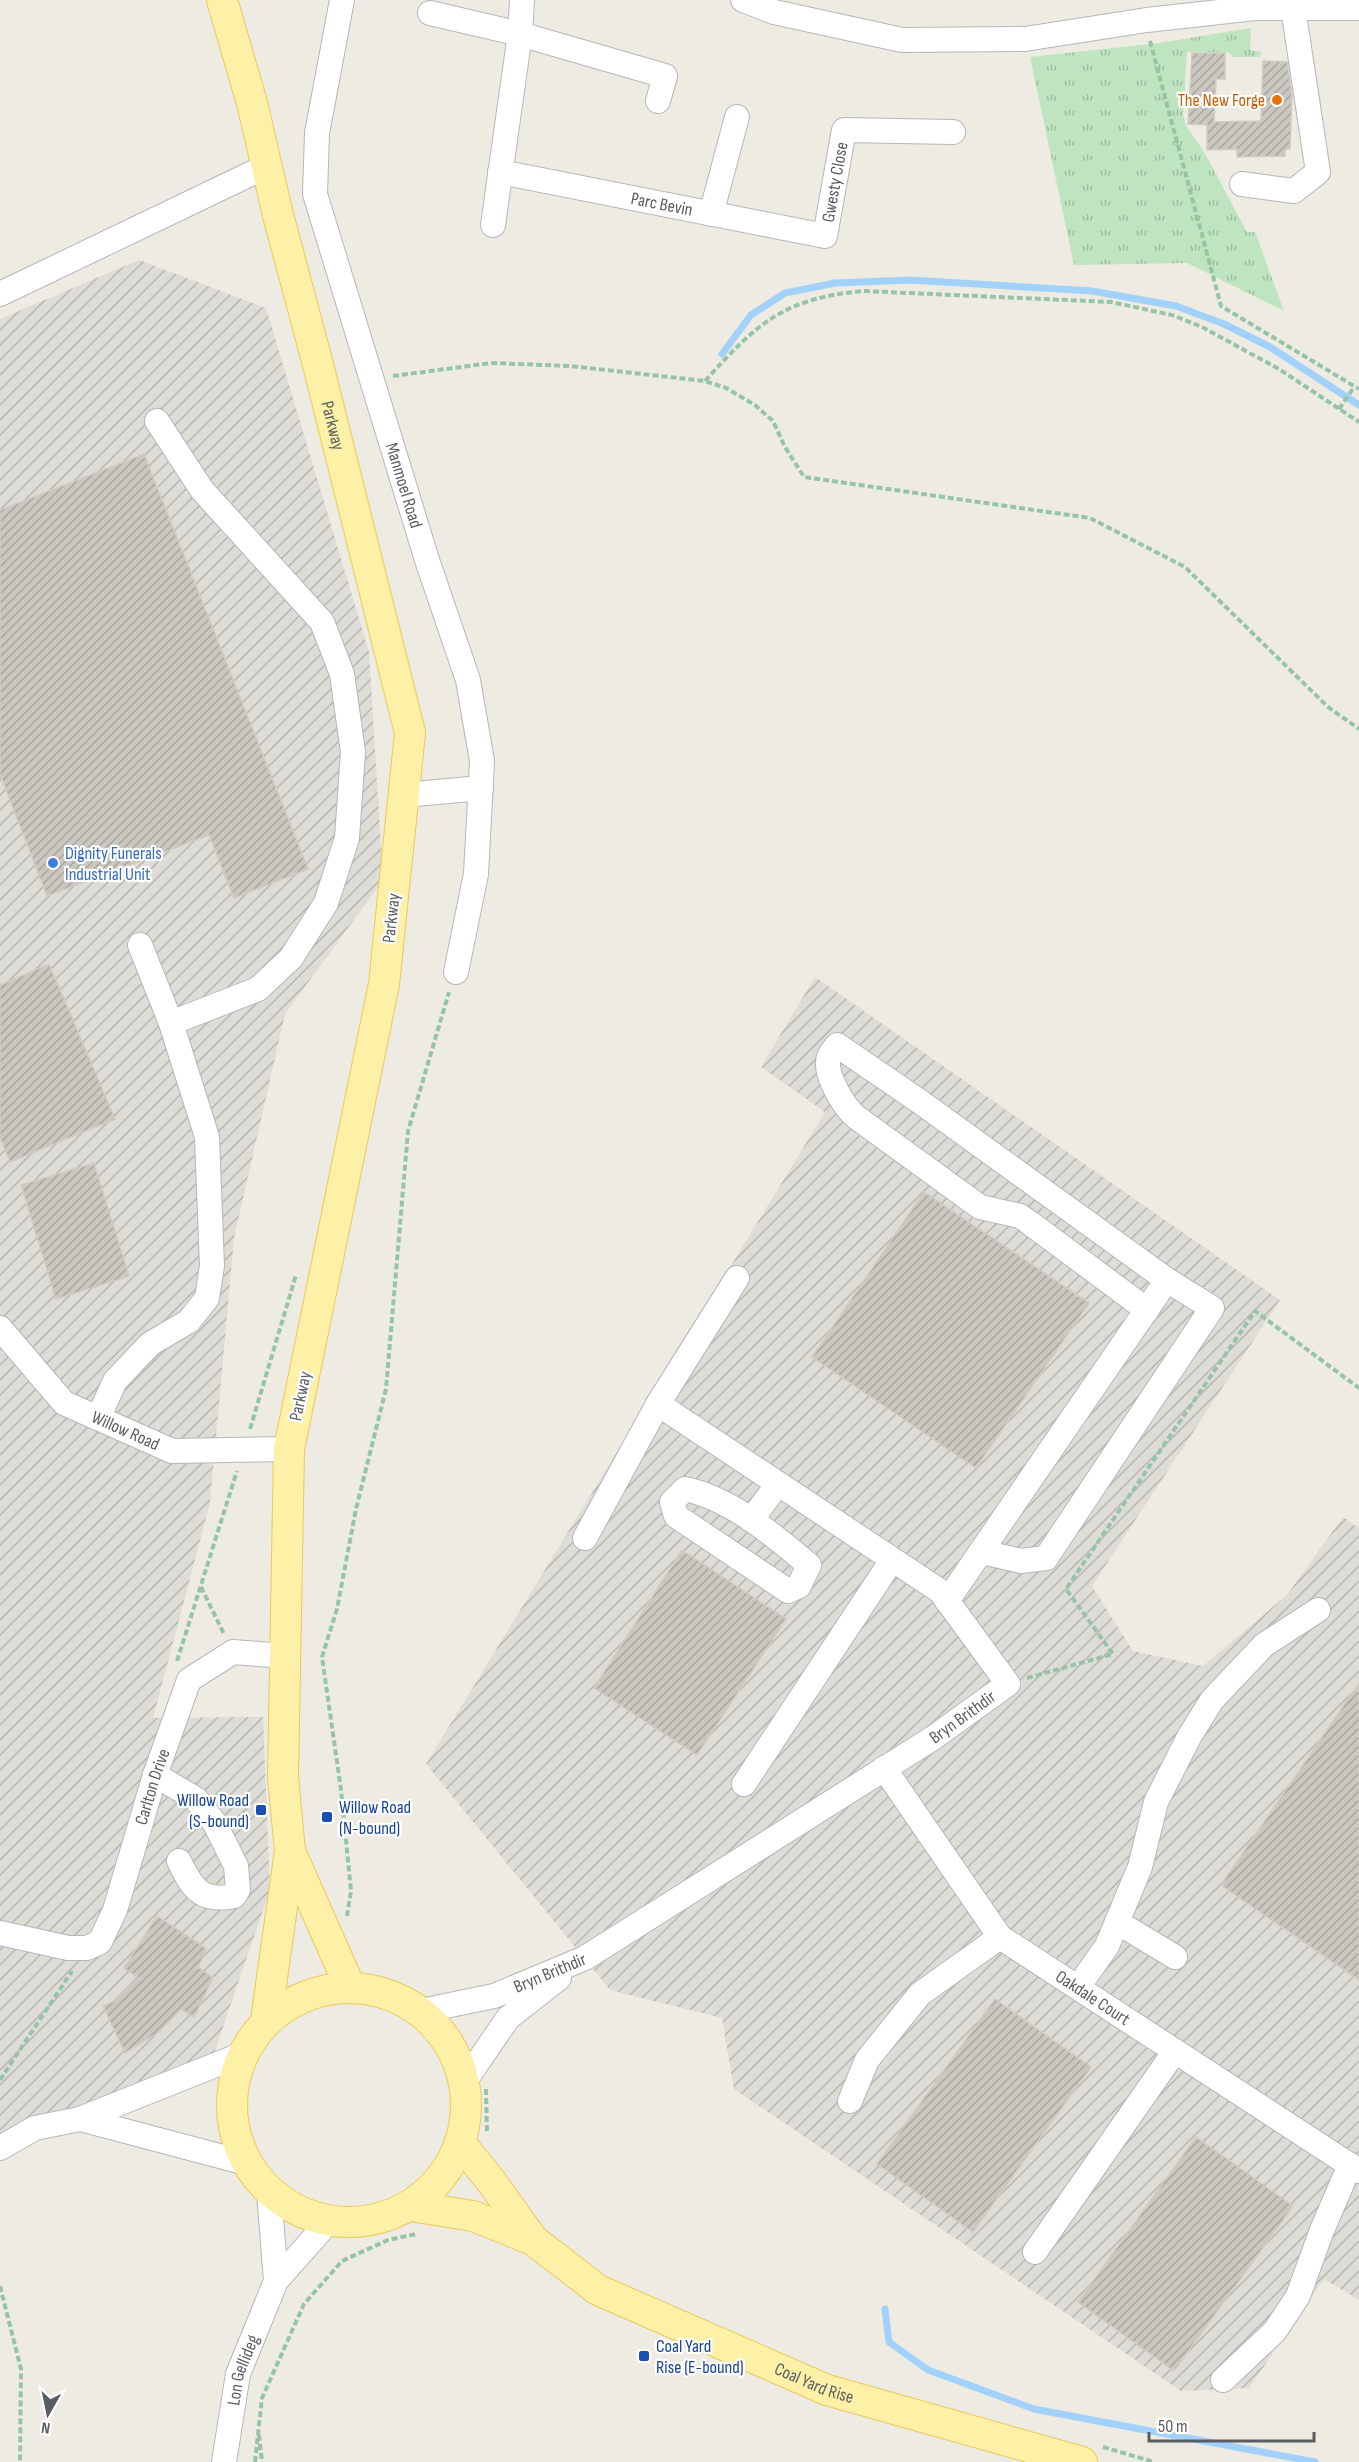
<svg xmlns="http://www.w3.org/2000/svg" width="1359" height="2462" viewBox="0 0 1359 2462" font-family="'Sofia Sans Condensed',sans-serif">
<style>
.industrial{fill:url(#industrial-furrows)}
.grass{fill:url(#grass-tufts)}
.lines{fill:none;stroke-linecap:round;stroke-linejoin:round}
.stream{stroke:#a2d2fc;stroke-width:7}
.building{fill:url(#building-hatch);stroke:#d1ccc0;stroke-width:1.5}
.minor-casing{stroke:#b4b7bc;stroke-width:26}
.major-casing{stroke:#edc85b;stroke-width:32}
.path{stroke:#98c4a6;stroke-width:4;stroke-dasharray:6 3;stroke-linecap:butt}
.minor{stroke:#fff;stroke-width:24}
.major{stroke:#fcf1a7;stroke-width:30}
.food-dot{fill:#e8710a;stroke:#fff;stroke-width:2}
.shop-dot{fill:#3f7fe0;stroke:#fff;stroke-width:2}
.transit-dot{fill:#1a4fb4;stroke:#fff;stroke-width:2}
.labels{text-anchor:middle;stroke-width:4.5;stroke-linejoin:round;paint-order:stroke}
.food-label{font-size:18px;fill:#c56008;stroke:#fff;text-anchor:end}
.street-label{font-size:18px;fill:#5a5e62;stroke:#fff}
.shop-label{font-size:18px;fill:#366cbe;stroke:#fff;text-anchor:start}
.transit-label{font-size:18px;fill:#164399;stroke:#fff;text-anchor:start}
</style>
<defs>
<pattern id="industrial-furrows" width="10" height="10" patternUnits="userSpaceOnUse" patternTransform="scale(1.5)"><rect width="10" height="10" fill="#dedcd6"/><path d="M-1 1l2-2M0 10L10 0M9 11l2-2" fill="none" stroke="#b7b6b1"/></pattern>
<pattern id="grass-tufts" width="24" height="20" patternUnits="userSpaceOnUse" patternTransform="scale(1.5)"><rect width="24" height="20" fill="#bfe4c0"/><path d="M3 7l-1-3M5 7V3M7 7l1-3M15 17l-1-3M17 17v-4M19 17l1-3" fill="none" stroke="#9ebc9f"/></pattern>
<pattern id="building-hatch" width="6" height="6" patternUnits="userSpaceOnUse" patternTransform="scale(1.5)"><rect width="6" height="6" fill="#cac7c1"/><path d="M-1 1l2-2M0 6l6-6M5 7l2-2" fill="none" stroke="#a7a5a0"/></pattern>
</defs>
<rect width="100%" height="100%" fill="#edebe2"/>
<!-- industrial -->
<path class="industrial" d="M139,260L266,308L369,652L383,880L285,1014L234,1238L210,1503L153,1718L263,1717L270,1890L213,2056L0,2158V319Z
M815,977L1280,1300L1092,1586L1133,1651L1203,1666L1287,1595L1343,1517L1359,1528V2300L1324,2279L1249,2388L1181,2391L734,2089L722,2018L610,1990L426,1764L825,1112L761,1067Z"/>
<!-- grass -->
<path class="grass" d="M1251,28L1250,50L1261,52L1260,57H1233L1228,52H1187L1183,114L1186,126L1203,150L1247,232H1255L1284,311L1187,263L1074,265L1030,57L1159,43Z"/>
<g class="lines">
<!-- stream -->
<path class="stream" d="M722,354L751,315L785,293L835,283L910,280L1092,291L1176,306L1224,324L1270,347L1359,405
M885,2309L889,2342L928,2370L1034,2409L1315,2462"/>
</g>
<!-- building -->
<path class="building" d="M1192,53H1225V79H1216L1214,122L1261,121L1263,61L1287,62L1292,94L1290,149H1285V156L1237,157V149L1207,150V125L1188,124Z
M144,454L308,869L234,898L209,835L47,896L0,774V510Z
M49,964L115,1119L10,1162L0,1137V985Z
M94,1163L129,1276L56,1299L21,1185Z
M924,1192L1089,1303L976,1468L812,1357Z
M682,1550L786,1619L697,1755L594,1688Z
M1359,1683V1980L1221,1885Z
M157,1916L207,1949L198,1967L213,1978L194,2017L181,2009L159,2032L125,2053L103,2006L114,2001L139,1978L124,1968Z
M995,1999L1091,2067L973,2232L877,2164Z
M1196,2137L1293,2206L1174,2371L1078,2302Z"/>
<g class="lines">
<defs>
<g id="minor">
<path id="s1" d="M342,0L317,133L315,194L427,560L468,680L482,761L476,874L456,972"/>
<path d="M743,0L774,12L902,40L1025,39L1147,20L1255,8H1359"/>
<path d="M430,13L520,34L665,76L658,101"/>
<path id="s2" d="M500,172L825,236L844,130L953,132"/>
<path d="M1242,184L1294,191L1318,172L1293,8"/>
<path d="M711,214L737,117"/>
<path d="M493,225L520,34L522,0"/>
<path d="M0,294L267,166"/>
<path d="M404,795L481,788"/>
<path d="M140,945L171,1023"/>
<path d="M1147,1310L1030,1223L1020,1216L980,1207L856,1117C844,1107 823,1073 829,1057C830,1053 834,1049 837,1045L919,1101L1167,1280"/>
<path id="s3" d="M0,1328L64,1403L172,1451L289,1449"/>
<path d="M98,1418L115,1381L150,1344L189,1321L207,1298L212,1266L207,1137L171,1023L258,989L291,958L326,903L347,838L353,752L342,674L322,622L202,490L157,421"/>
<path d="M685,1489C732,1499 773,1535 809,1565L799,1586L788,1591L676,1516L672,1502Z"/>
<path d="M751,1520L778,1484"/>
<path d="M585,1538L658,1404"/>
<path d="M947,1601L1167,1280L1212,1308L1046,1558L1021,1561L982,1552"/>
<path id="s4" d="M884,1768L1000,1937L1359,2171"/>
<path d="M155,1775L196,1799L214,1822L236,1866L238,1890L234,1896C201,1903 192,1888 179,1861"/>
<path d="M744,1784L892,1560"/>
<path d="M1117,1922L1175,1957"/>
<path id="s5" d="M0,1933L68,1948H87L100,1942L115,1910L155,1775L189,1680L233,1652L285,1656"/>
<path d="M1078,1987L1107,1946L1140,1867L1156,1802L1189,1737L1212,1700L1264,1645L1318,1610"/>
<path id="s6" d="M421,2011L494,1996L585,1958L933,1738L1008,1684L940,1591L658,1404L737,1278"/>
<path d="M465,2081L508,2018L559,1978"/>
<path d="M850,2101L867,2060L920,1994L1000,1937"/>
<path d="M80,2119L246,2163"/>
<path d="M0,2148L35,2128L80,2119L243,2054"/>
<path d="M269,2192L276,2281"/>
<path d="M1035,2252L1175,2051"/>
<path d="M1223,2380L1275,2331L1298,2296L1322,2230L1350,2165"/>
<path id="s7" d="M224,2462L238,2374L276,2281L329,2221"/>
</g>
<g id="major">
<path id="s8" d="M222,0L252,103L278,215L316,357L410,733L384,984L289,1449L283,1777L290,1851L266,2020"/>
<path d="M290,1851L350,1987"/>
<circle cx="349" cy="2105" r="117"/>
<path d="M461,2144L491,2181L533,2240"/>
<path id="s9" d="M410,2206L473,2216L533,2240L598,2290L827,2390L1082,2462"/>
</g>
</defs>
<!-- minor casing -->
<use href="#minor" class="minor-casing"/>
<!-- major casing -->
<use href="#major" class="major-casing"/>
<!-- path -->
<path class="path" d="M1150,41L1221,306L1359,389
M393,376L491,363L570,366L705,381L726,388L755,405L773,421L785,447L804,477L1090,518L1185,567L1328,707L1359,729
M705,381C756,324 784,298 863,291L1111,302L1172,315L1202,327L1279,369L1359,422
M1339,409L1354,387
M250,1429L296,1275
M201,1587L224,1634
M177,1661L237,1471
M1027,1678L1113,1654L1066,1589L1255,1311L1359,1388
M347,1916L351,1891L341,1790L322,1657L337,1609L356,1509L386,1389L408,1131L449,992
M0,2080L72,1971
M486,2089L487,2133
M0,2286L21,2369L20,2462
M259,2435L262,2462
M1103,2447L1154,2462
M255,2462L262,2398L304,2304L342,2261L388,2240L416,2234"/>
<!-- minor -->
<use href="#minor" class="minor"/>
<!-- major -->
<use href="#major" class="major"/>
</g>
<!-- markers -->
<circle class="food-dot" cx="1277" cy="100" r="6"/>
<circle class="shop-dot" cx="53" cy="863" r="6"/>
<g class="transit-dot">
<rect x="255" y="1804" width="12" height="12" rx="3"/>
<rect x="321" y="1811" width="12" height="12" rx="3"/>
<rect x="638" y="2350" width="12" height="12" rx="3"/>
</g>
<g class="labels">
<!-- food labels -->
<g class="food-label">
<text x="1265" y="106">The New Forge</text>
</g>
<!-- street labels -->
<g class="street-label">
<text dy="6" stroke="none"><textPath href="#s2" startOffset="386">Gwesty Close</textPath></text>
<text dy="6" stroke="none"><textPath href="#s2" startOffset="165">Parc Bevin</textPath></text>
<text dy="6" stroke="none"><textPath href="#s8" startOffset="440">Parkway</textPath></text>
<text dy="6" stroke="none"><textPath href="#s1" startOffset="501">Manmoel Road</textPath></text>
<text transform="translate(391 918) rotate(-84)" y="6">Parkway</text>
<text transform="translate(300 1396) rotate(-78)" y="6">Parkway</text>
<text dy="6" stroke="none"><textPath href="#s3" startOffset="166">Willow Road</textPath></text>
<text dy="6" stroke="none"><textPath href="#s6" startOffset="621">Bryn Brithdir</textPath></text>
<text dy="6" stroke="none"><textPath href="#s5" startOffset="267">Carlton Drive</textPath></text>
<text dy="6" stroke="none"><textPath href="#s6" startOffset="135">Bryn Brithdir</textPath></text>
<text dy="6" stroke="none"><textPath href="#s4" startOffset="316">Oakdale Court</textPath></text>
<text dy="6" stroke="none"><textPath href="#s7" startOffset="94">Lon Gellideg</textPath></text>
<text dy="6" stroke="none"><textPath href="#s9" startOffset="446">Coal Yard Rise</textPath></text>
</g>
<!-- shop labels -->
<g class="shop-label">
<text x="65" y="859">Dignity Funerals<tspan x="65" dy="21">Industrial Unit</tspan></text>
</g>
<!-- transit labels -->
<g class="transit-label">
<text x="249" y="1806" text-anchor="end">Willow Road<tspan x="249" dy="21">(S-bound)</tspan></text>
<text x="339" y="1813">Willow Road<tspan x="339" dy="21">(N-bound)</tspan></text>
<text x="656" y="2352">Coal Yard<tspan x="656" dy="21">Rise (E-bound)</tspan></text>
</g>
</g>
<!-- north arrow -->
<g transform="translate(48 2414) rotate(189)" stroke="#ffffff" stroke-width="4.5" paint-order="stroke">
<path d="M0-4.5L10 22L0 15L-10 22Z" fill="#5a5e62"/>
<text y="-9" font-size="16" font-weight="bold" text-anchor="middle" fill="#5a5e62">N</text>
</g>
<!-- scale -->
<path d="M1149 2432v9h165v-9" fill="none" stroke="#5a5e62" stroke-width="3"/>
<text x="1158" y="2432" font-size="18" fill="#5a5e62" stroke="#ffffff" stroke-width="4.5" paint-order="stroke">50 m</text>
</svg>
